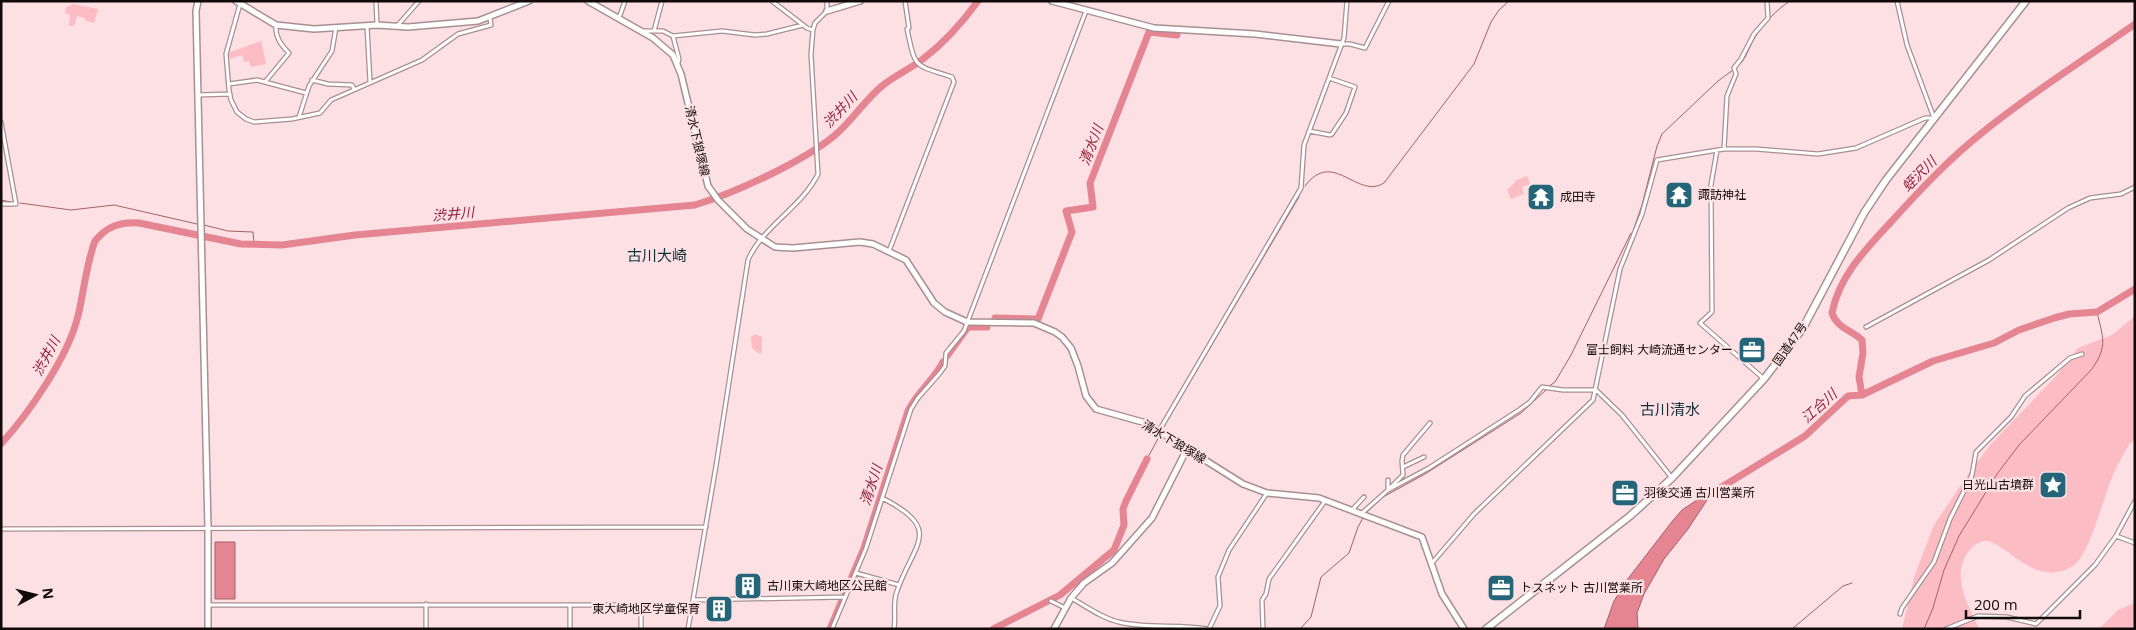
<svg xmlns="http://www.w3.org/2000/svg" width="2136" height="630" viewBox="0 0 2136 630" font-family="'Open Sans','Noto Sans JP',sans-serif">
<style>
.green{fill:#fcbcc3}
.water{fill:#e58592;stroke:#a66069}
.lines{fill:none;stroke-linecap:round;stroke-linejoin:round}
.stream{stroke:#a66069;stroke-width:1}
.river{stroke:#e58592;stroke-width:7}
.street-casing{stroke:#a88f92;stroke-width:5.5}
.secondary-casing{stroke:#a88f92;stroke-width:8}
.highway-casing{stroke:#a88f92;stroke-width:9}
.street{stroke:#fff;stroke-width:3}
.secondary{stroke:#fff;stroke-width:5}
.highway{stroke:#fff;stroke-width:6}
.labels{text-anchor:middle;stroke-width:4.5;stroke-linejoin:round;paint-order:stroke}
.street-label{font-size:12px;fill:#12090a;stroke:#fce0e3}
.poi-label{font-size:12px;fill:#12090a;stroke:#fce0e3;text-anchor:start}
.water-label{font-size:14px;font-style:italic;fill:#94233f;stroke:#fce0e3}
.quarter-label{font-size:15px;fill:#113039;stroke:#fce0e3}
</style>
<rect width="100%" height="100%" fill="#fce0e3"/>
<!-- green -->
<path class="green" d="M74,4L98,9L94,23L86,21L85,18L77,16L74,26H69L70,15L65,13L66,7Z
M261,41L266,64L251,67L249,61L244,62L242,55L230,59L228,53Z
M1527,176L1530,184L1522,187L1524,194L1511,199L1507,190L1517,180Z
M2135,316C2135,345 2135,374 2135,403C2135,414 2136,427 2135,437C2134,441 2130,443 2128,446C2123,455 2118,464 2114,473C2104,494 2090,555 2073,566C2047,582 2025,565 2005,550C2000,547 1994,542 1988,541C1981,540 1973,545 1969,551C1950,576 1968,604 1979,629H1902L1915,574L1934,525L1969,473L1990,445L2057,375L2078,348L2112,335Z
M755,334L762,337V353H758L752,348L751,337Z
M2135,603V629H2099L2118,610Z"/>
<!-- water -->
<path class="water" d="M1715,488L1688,529L1664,559L1644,594L1637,613L1638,629H1604L1614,601L1627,580L1674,519L1682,510Z
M215,542H235V599H215Z"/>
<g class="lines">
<!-- stream -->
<path class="stream" d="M1737,67C1746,60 1748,49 1754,39C1762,25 1776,10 1790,1
M1305,186C1333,148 1357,200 1384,183L1474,64L1491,22L1499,10L1509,1
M1,200L11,202
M20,203L71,210L114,205L197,224
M204,225L228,231L253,232L254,244
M1634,228L1642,205L1657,146L1662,134L1718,81L1733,70
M1548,387L1555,382L1571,355L1631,233
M1161,431L1299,197
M1147,459L1160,435
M1366,513L1383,497L1425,474L1521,413L1546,390
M1300,629L1311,617L1321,577L1349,553L1358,527L1364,516
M1792,629L1843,586L1852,583
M1924,629L1933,608L1944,570L1959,536L1997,474L2019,445L2092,369C2108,346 2103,338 2097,312"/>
<!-- river -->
<path class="river" d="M995,318L1038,319L1072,232L1066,211L1093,207L1090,183L1149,32L1177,35
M947,356L968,327H987
M1862,395L1859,377L1863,353L1862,340C1851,330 1837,328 1832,313C1839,276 1866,249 1891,222C1920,190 1949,159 1983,132C2031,93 2084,60 2135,24
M1,444C29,413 68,357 78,316C84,291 86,265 95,241C107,226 120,222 139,223L241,244L282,245L355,235L695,205C735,193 802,162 834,136C852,121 864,101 882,86C894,76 910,69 923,59C944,43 962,23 978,1
M1707,496L1805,436L1848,396L1862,395L1933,361L1994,343L2019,330L2054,318L2069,314L2097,312L2135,289
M845,593L864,548L908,411C917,392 934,380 943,362
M830,629L842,600
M993,629L1060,595L1114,550L1124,525L1123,509L1126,501L1147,459"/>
<defs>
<path id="street" d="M376,1L377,25
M772,1L807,28L813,30
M240,4L226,54L229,90L231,100L237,112L246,119L254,122L292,119L320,113L331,100L422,60L458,34L491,25L490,18
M619,18L625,1
M367,26L370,82
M397,26L419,1
M643,31H663L673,36
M654,31L662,1
M1341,44H1350L1365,48L1389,1
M678,63L679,59L673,36L722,31L755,35L767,34L803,25
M312,80L328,84L352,85L354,89
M265,82L289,53C281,45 275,37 276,25
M229,84L257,80L306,93
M198,95L230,94
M299,117L309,86L332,51L336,27
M1,122L16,204H1
M1309,131L1330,135L1332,134L1346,113L1355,87L1329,78
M1724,149L1727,96L1736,74L1734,68L1741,59L1754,34L1768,18L1767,1
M1717,150L1711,185L1712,312L1700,323L1764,379
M889,251L954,82L952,77C913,64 916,70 907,29L909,28L905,1
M1866,327L1989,260L2068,208L2090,198L2121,194L2135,187
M1159,431L1301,188L1304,145L1344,38L1347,1
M1403,467L1424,457
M1388,480V490
M1390,488L1403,475L1402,461L1403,455L1430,423
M882,498C946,530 912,544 896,594C893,605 896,617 894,629
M1352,510L1364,497
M1361,514L1388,490L1429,468L1519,410L1530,402L1542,387L1563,390H1596L1622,415L1672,478
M1,529L706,527
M2116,536L2135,543
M1432,563L1474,514L1593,400L1620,269L1642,214L1657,160L1724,149H1756L1818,154L1856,148L1925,118H1934L1907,45L1897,1
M856,573L899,585
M1071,598C1086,606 1103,619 1119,622C1148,629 1179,624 1208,629
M694,600L845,597
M1051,601L1065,608
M208,605H650
M570,605V629
M1900,614L1902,608L1934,562L1950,519L1972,475L1976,452L2011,417L2025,396L2070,358L2082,354
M426,629V604
M641,629V605
M688,629L716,466L748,260C762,227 802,207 818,174L811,54L813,30L815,23L827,11V1
M832,629L866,548L911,409L918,398L940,373L945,366L946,353L964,331L1086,11
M1209,629L1220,606L1218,577L1229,550L1267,493
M1263,629L1262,600L1266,594L1269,579L1325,501
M1946,629L1978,616L2007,617L2036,624L2095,565L2116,536L2135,501"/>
<path id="secondary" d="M198,1L196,11L208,528V629
M236,1L276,25L314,29L377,25L408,27L478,21L529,1
M588,1L653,38L673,55L681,74L708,186L718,200L747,229L775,247L793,248L860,242L873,244L906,260L934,303L945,312L967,322L1034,323L1055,332L1062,337L1071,348L1078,366L1086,396L1096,409L1146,423L1243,484L1267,493L1319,498L1422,537L1442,594L1464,629
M1052,1L1154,28L1255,34L1341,44
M827,11L860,1
M1054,629L1071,598L1084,583L1112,563L1152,518L1187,449"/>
<path id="highway" d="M1486,629L1630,516L1672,478L1764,379L1803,328L1864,213L1886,180L2026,1"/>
</defs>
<!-- street casing -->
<use href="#street" class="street-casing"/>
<!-- secondary casing -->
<use href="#secondary" class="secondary-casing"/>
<!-- highway casing -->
<use href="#highway" class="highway-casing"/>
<!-- street -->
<use href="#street" class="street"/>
<!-- secondary -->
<use href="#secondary" class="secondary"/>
<!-- highway -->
<use href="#highway" class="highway"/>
</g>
<!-- icons -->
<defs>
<symbol id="temple-square" viewBox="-11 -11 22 22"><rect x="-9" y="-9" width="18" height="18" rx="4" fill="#246579" stroke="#fce0e3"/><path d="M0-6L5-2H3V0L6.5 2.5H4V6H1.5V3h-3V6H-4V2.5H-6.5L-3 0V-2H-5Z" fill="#fff"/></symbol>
<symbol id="office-square" viewBox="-11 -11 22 22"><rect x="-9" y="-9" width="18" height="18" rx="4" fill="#246579" stroke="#fce0e3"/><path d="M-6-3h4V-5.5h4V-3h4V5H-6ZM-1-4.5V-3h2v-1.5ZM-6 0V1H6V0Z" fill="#fff"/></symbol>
<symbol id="sight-square" viewBox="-11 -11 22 22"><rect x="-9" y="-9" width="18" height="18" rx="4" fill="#246579" stroke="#fce0e3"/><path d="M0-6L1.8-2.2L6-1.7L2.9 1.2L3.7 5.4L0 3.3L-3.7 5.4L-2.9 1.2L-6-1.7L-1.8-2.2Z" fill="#fff"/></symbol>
<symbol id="building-square" viewBox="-11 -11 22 22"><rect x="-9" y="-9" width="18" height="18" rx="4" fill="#246579" stroke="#fce0e3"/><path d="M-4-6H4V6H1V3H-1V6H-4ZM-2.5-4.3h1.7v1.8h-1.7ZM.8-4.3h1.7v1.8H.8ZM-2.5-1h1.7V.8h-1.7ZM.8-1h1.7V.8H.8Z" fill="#fff"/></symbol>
</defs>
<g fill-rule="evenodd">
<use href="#temple-square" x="1663" y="179" width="32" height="32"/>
<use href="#temple-square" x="1525" y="181" width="32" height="32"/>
<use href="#office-square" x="1736" y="334" width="32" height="32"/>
<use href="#sight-square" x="2037" y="469" width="32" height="32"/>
<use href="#office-square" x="1609" y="477" width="32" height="32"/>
<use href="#building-square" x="732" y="570" width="32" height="32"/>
<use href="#office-square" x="1485" y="572" width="32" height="32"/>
<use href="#building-square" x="703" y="593" width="32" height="32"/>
</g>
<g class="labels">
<!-- street labels -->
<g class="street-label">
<text transform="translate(697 141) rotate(77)" y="4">清水下狼塚線</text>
<text transform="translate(1790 344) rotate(-55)" y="4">国道47号</text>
<text transform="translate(1174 442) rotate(31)" y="4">清水下狼塚線</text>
</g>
<!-- poi labels -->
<g class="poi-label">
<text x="1698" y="199">諏訪神社</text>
<text x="1560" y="201">成田寺</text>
<text x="1733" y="354" text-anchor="end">富士飼料 大崎流通センター</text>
<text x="2034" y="489" text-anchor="end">日光山古墳群</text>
<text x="1644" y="497">羽後交通 古川営業所</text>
<text x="767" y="590">古川東大崎地区公民館</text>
<text x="1520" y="592">トスネット 古川営業所</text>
<text x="700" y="613" text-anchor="end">東大崎地区学童保育</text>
</g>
<!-- water labels -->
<g class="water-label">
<text transform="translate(840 110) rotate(-47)" y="5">渋井川</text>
<text transform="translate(1091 145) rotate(-69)" y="5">清水川</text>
<text transform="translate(1919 174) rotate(-45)" y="5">蛭沢川</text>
<text transform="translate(453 214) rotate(-5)" y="5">渋井川</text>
<text transform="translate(46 356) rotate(-62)" y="5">渋井川</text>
<text transform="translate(1819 406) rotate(-42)" y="5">江合川</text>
<text transform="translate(871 485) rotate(-72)" y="5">清水川</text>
</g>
<!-- quarter labels -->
<g class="quarter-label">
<text x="657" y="261">古川大崎</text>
<text x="1670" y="415">古川清水</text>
</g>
</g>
<!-- border -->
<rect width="2136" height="630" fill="none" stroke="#12090a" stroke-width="5"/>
<!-- north arrow -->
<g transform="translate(35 595) rotate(83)" stroke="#fce0e3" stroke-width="4" paint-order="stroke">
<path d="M0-4L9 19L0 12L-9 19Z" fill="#12090a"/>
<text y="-8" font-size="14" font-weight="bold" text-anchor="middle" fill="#12090a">N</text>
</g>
<!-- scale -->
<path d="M1966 610v8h114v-8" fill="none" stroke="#12090a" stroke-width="2.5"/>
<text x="1974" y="610" font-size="15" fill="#12090a" stroke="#fce0e3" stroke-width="4" paint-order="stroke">200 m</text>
</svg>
